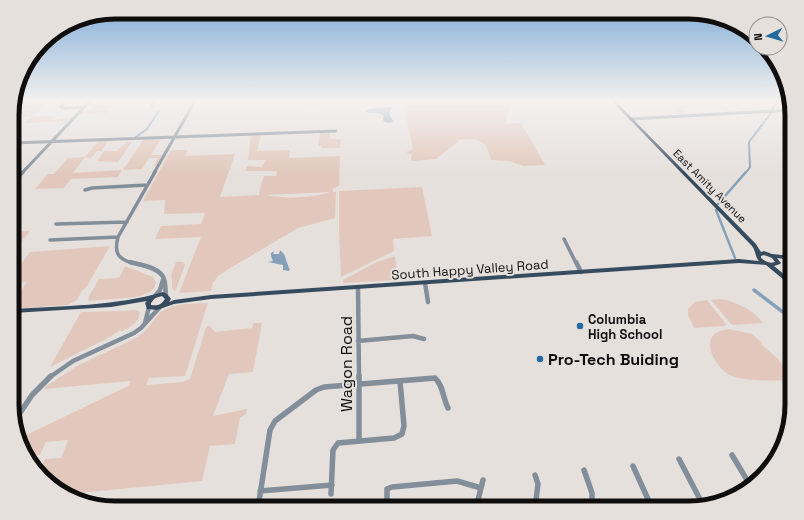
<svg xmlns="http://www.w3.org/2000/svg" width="804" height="520" viewBox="0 0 804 520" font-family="'Space Grotesk',sans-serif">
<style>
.green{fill:#e2c8bc;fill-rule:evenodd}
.water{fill:#85a1ba}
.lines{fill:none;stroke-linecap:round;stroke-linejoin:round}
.canal-far2{stroke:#85a1ba;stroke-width:2}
.canal-far1{stroke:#85a1ba;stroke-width:2.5}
.canal{stroke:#85a1ba;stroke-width:3.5}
.minor-far3{stroke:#828e99;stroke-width:3}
.minor-far2{stroke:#828e99;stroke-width:3.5}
.minor-far1{stroke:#828e99;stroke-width:4.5}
.minor{stroke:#828e99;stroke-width:5.5}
.major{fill:#364b5d;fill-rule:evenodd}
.poi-dot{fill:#22699d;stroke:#e6e0dd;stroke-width:1.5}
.labels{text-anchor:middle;stroke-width:4;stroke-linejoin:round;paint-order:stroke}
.far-street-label{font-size:11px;fill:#100e0d;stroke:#e6e0dd}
.street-label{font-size:13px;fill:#100e0d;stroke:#e6e0dd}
.poi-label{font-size:13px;font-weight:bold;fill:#100e0d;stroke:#e6e0dd;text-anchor:start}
.near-poi-label{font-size:16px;font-weight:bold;fill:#100e0d;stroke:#e6e0dd;text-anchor:start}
.near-street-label{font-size:16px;fill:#100e0d;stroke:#e6e0dd}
.rim{fill:none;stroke:#100e0d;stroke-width:5}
</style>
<rect width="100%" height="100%" fill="#e6e0dd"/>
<!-- green -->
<path class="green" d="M13,101H74L47,103L33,116H57L53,120L74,117L70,121L25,123L31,117L13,116Z
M299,101H359L360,104L298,106Z
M403,101H514L504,124L521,123L545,165L523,166L510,161L491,160L486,145L475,139H461L436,159L413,161L411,160L412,155L406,152L413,149Z
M641,101H718L732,112H728L720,107H686L682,110L686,114L709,113L681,115L668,104L644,105Z
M114,104L107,113L80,114L83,111L91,110L96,105Z
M320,132H330V138L341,140L340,148H321V146H318Z
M251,135H261L257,151L290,150L289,158L340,156L339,186L333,189V192H336L335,218L298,228L232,267L218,276L213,283L211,291L179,293L201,237L155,239L161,226L201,224L205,213L164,214L165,200L143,201L171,150H188L185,156L235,154L220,197L259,195L260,188L264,176H276L277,171H246L247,166L262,167L266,160H248ZM330,192C315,198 283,199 267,195Z
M161,139L151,155H162L156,166H154L158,158H149L142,169L123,170L143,140Z
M98,141H108L102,151H97L91,158L85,157L73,173L122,170L118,177L71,179L64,188L35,189L48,174H54L68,158L85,157Z
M126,142H132L118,162L97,161L104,151H117Z
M422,187L432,236L393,239L394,251L341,277L339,233V191Z
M30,231L13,252V232Z
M110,246L87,286L82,291L77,300L68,305L13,309V302L27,282L13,283V274L30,252Z
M395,256L398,280L343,283V280L377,262Z
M176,262H183L185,265L175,292L172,288V279L171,275Z
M125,266L153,277L156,283L153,290L143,295L136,297L89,301L88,298L99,279L119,278Z
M720,299C737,302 752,309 763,323L733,325L730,323L711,300Z
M707,300L726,324L725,326L694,328L688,315V309L695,302Z
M208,303L185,376L149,378L146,385L183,382L190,379L206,327L209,325L215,332L252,328L254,323H262L253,372L229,374L213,416L247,409L246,414L240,418L235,444L210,446L202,481L69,494L58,490L39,471L45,459L61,458L68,440L46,442L40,455L26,456L20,438L128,386L131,381L44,389L46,386L77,366L138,337C147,331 150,324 157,316C168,302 192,304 208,303Z
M134,310L139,311C142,321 129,328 121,332V330L106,339L50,367L81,312L123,311Z
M729,329L752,334L762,343L761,344L778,359L790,375L789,380C773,381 751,381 735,377C723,375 709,356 710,343C712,332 719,331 729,329Z"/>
<!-- water -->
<path class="water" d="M387,107H392L389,113L393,121L390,123L384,122L383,119L384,116C379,111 370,115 365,111C370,107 380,108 387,107Z
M280,250L284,254L289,268H290L289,271L283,270V265L268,262L273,261L271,256V253L274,251L273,254H279Z"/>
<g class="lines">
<!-- canal-far2 -->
<path class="canal-far2" d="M772,110L776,103L775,101
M136,137L147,129L159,111
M748,170L750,167L749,142L771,113
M745,173L747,171"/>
<!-- canal-far1 -->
<path class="canal-far1" d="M718,204L746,172
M716,210L735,258"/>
<!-- canal -->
<path class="canal" d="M754,290L792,319"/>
<!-- minor-far3 -->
<path class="minor-far3" d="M64,103L61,107L63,108L85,107
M152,106L156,101
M630,119L792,110
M13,143L336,131
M22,173L90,101
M154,173L195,101"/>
<!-- minor-far2 -->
<path class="minor-far2" d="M13,183L23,172
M85,190L92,188L147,185
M56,224L127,222
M564,239L576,263
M50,240L118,237
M133,263C117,259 114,252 118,237L155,172"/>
<!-- minor-far1 -->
<path class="minor-far1" d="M130,262C140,265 160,267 164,279C166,284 165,290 166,295
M576,262L581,272
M425,283L428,302
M358,287L359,377
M155,296L160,290L163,280
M145,323L149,307
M358,341L413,336L424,339
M50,377L73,361L134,333L141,328L160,307"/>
<!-- minor -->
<path class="minor" d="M359,376V441
M14,422L32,395L51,376
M732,455L750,485
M679,459L703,505
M633,466L652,508
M584,470L592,493V508
M535,475L538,484L535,508
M387,489L392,487L457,481L481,488
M387,489V508
M260,491L332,485
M331,494L333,450L338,443L394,438L402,434L404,426L400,381
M258,508L270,430L275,421L316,390L324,387L435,378C443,385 443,398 448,408
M476,508L483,480"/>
<!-- major -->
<path class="major" d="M612,101H615L756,244L759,249L761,252L764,251L772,254L792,256V260L777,258L781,263L780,264L774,266L792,281V286L790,285L766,265L739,263L211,299L174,304L157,310L147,309L145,303L147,301L111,307L13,313V309C63,306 115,306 163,292C166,293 169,296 171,299L169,302L174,300L211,295L739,259L759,261C755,257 756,251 752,246ZM764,255L772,258L775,262C769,264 765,261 761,258V256ZM162,296L165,299C161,305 158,306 151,305V303L155,298Z"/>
</g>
<!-- sky -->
<linearGradient id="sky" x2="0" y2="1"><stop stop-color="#80acd6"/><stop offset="0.58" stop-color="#f4f1f0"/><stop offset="1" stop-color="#f4f1f0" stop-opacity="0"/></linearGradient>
<rect width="804" height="174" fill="url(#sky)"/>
<!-- markers -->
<g class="poi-dot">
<circle cx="580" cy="326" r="4"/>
<circle cx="540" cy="359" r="4"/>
</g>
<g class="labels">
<!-- far-street labels -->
<g class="far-street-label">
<text transform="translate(710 186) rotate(45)" y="4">East Amity Avenue</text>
</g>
<!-- street labels -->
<g class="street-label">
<text transform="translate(470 269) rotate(-4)" y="5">South Happy Valley Road</text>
</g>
<!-- poi labels -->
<g class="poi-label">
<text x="588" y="324">Columbia<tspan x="588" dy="15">High School</tspan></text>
</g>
<!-- near-poi labels -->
<g class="near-poi-label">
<text x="548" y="365">Pro-Tech Buiding</text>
</g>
<!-- near-street labels -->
<g class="near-street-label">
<text transform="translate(346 364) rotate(-90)" y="6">Wagon Road</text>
</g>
</g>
<!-- crop -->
<path d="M0 0H804V520H0ZM115 19H689A96 96 0 0 1 785 115V405A96 96 0 0 1 689 501H115A96 96 0 0 1 19 405V115A96 96 0 0 1 115 19Z" fill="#e6e0dd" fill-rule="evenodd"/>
<path class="rim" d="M115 19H689A96 96 0 0 1 785 115V405A96 96 0 0 1 689 501H115A96 96 0 0 1 19 405V115A96 96 0 0 1 115 19Z"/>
<!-- north arrow -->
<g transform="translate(768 36) rotate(265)"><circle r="19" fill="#e6e0dd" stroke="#908c8a"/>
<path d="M0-3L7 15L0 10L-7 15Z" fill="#22699d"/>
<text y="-6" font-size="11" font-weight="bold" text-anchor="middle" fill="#100e0d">N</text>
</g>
</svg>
